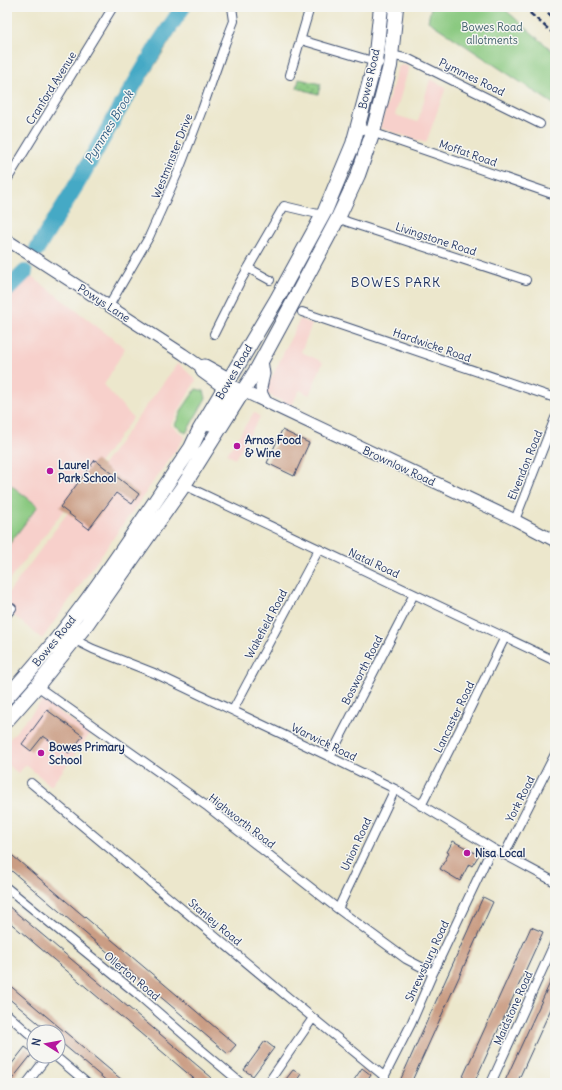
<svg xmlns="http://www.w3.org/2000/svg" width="562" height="1090" viewBox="0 0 562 1090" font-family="Delius,sans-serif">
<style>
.built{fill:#f7d0cb}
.green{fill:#8ac980;stroke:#527c6f}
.forest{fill:url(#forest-crowns);stroke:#456e66}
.park{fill:url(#park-dots);stroke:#527c6f}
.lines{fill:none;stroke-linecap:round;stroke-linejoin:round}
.river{stroke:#45a9c5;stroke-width:16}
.building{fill:#ca9d84}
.street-casing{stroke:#3a4b6e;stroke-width:10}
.secondary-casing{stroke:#3a4b6e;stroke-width:13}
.highway-casing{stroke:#3a4b6e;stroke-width:16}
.street{stroke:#fff;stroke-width:8}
.secondary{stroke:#fff;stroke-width:11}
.highway{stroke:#fff;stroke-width:14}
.rail{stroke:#1b2f5e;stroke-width:2.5;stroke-dasharray:6 3;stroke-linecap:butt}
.poi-dot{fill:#b5179e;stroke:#f6f6f2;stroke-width:1.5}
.labels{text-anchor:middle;stroke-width:3;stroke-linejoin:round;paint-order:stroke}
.park-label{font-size:11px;fill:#3c5d68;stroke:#f6f6f2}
.street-label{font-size:11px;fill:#1b2f5e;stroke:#f6f6f2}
.poi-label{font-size:11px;font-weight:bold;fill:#1b2f5e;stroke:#f6f6f2;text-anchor:start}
.water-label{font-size:12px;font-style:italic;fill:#2a5a82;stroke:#f6f6f2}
.quarter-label{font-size:13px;letter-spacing:1px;fill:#1b2f5e;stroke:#f6f6f2}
</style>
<defs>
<pattern id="forest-crowns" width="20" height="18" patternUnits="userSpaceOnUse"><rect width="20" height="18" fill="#6fad6e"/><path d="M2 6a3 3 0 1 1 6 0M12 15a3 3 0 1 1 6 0" fill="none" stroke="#5a8d5e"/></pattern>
<pattern id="park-dots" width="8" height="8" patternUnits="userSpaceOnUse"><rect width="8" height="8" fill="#8ac980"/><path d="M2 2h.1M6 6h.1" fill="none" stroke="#70a46c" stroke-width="1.8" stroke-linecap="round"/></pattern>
</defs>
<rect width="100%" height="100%" fill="#f6f6f2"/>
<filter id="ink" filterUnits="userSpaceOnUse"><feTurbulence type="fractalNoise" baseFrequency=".025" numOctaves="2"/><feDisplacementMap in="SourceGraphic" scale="8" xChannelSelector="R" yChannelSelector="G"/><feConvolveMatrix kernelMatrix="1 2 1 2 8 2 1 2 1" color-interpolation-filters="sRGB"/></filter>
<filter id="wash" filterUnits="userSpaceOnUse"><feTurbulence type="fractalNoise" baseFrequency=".012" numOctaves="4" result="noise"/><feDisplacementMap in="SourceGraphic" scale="16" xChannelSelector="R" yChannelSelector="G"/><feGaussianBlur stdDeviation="0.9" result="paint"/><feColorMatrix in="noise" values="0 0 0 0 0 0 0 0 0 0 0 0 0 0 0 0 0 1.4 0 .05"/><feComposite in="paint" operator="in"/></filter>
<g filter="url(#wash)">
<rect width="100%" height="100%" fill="#ece7cc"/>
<!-- built -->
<path class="built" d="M403,65L409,67L395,115L418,122L430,79L446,87L426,143L380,128L398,67Z
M30,275L125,348L104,385L133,418L54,523L7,583V299Z
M300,319L312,324L301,352L323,362L309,395L300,390L291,405L264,393Z
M178,363L196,380L171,425L185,437L42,639L7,610V595Z
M254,412L260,417L235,459L227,454Z
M43,700L90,734L51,786L26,765L18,773L7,764V742Z"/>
<!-- green -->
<path class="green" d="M431,7H502L555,53V105L428,21Z
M196,389L204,391L206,398L186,433L175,425L183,408Z
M7,482L38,506L7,547Z"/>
<!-- forest -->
<path class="forest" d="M179,7H191L70,201L66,198L134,79Z"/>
<!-- park -->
<path class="park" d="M299,79L321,84L318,94L297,88Z"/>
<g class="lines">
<!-- river -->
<path class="river" d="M37,249L80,179L116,115L157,46L183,7
M7,290L25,272"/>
</g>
<g id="blocks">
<!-- building -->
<path class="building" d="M282,430L309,443L294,476L267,463Z
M95,460L139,494L132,504L116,493L89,529L60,507Z
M47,710L83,736L69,753L43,736L31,751L22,744Z
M453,841L479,855L472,866L469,864L460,881L440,869L449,853L447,852Z
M7,851L236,1045L228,1054L7,867Z
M483,897L493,902L411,1083H399Z
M7,905L211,1077L206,1083H199L7,920Z
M531,927L543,932L474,1083H460Z
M555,972V1000L517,1083H504Z
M7,983L116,1075L126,1083H109L58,1040V1032H49L7,997Z
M265,1041L274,1048L253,1076L244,1070Z
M25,1047L33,1053L9,1083H7V1070Z
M362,1068L371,1075L366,1083H352Z
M293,1070L301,1074L295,1083H283Z"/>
</g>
</g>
<g filter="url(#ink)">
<use href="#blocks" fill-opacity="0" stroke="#3a4b6e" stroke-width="1"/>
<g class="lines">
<defs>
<path id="street" d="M301,40L379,63
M391,55L409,59L540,124
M290,75L310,7
M357,127L555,195
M7,180L113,7
M338,218L348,222L526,280
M248,268L270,280
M109,306L149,237L179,170L202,110L225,44L234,21L232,7
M302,312L555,398
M214,334L240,282L284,206L322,215
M184,485L555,661
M515,520L555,418
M7,614L12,608
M71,638L93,649L154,673L330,757L395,789L492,848L555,882
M37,686L208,807L338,909L406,959L433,973
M233,710L319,549
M330,757L414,594
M31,783L313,1018L385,1077
M421,806L463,723L505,637
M504,855L555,754
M7,888L136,993L191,1041L241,1083
M338,909L395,789
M7,1014L34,1038
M55,1056L87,1083
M27,1083L48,1056
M268,1083L313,1018
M381,1083L411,1024L433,973L492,848
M491,1083L555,942"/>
<path id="secondary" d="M7,240L183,354L200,366L205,365L225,376L228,384
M262,360L264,374L261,388L262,394L266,402
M200,366L202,372L220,385L228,384L515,520L555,541
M210,425L229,394L233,391L243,392"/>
<path id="highway" d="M7,697C33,668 58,639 81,608C120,556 155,501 191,448L200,429L277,299L325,211L353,144L375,62L381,7
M7,720L37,686L86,625L184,485L257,369L290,308L338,218L358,175L373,132L390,66L394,28L396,7"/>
</defs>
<!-- street casing -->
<use href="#street" class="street-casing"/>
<!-- secondary casing -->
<use href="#secondary" class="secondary-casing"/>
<!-- highway casing -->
<use href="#highway" class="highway-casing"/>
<!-- street -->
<use href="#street" class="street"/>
<!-- secondary -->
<use href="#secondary" class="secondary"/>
<!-- highway -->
<use href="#highway" class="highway"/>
<!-- rail -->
<path class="rail" d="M523,7L555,35
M541,7L555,19"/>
</g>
</g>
<!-- markers -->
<g class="poi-dot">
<circle cx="237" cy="446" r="4"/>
<circle cx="50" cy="471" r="4"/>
<circle cx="41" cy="753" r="4"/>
<circle cx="467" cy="853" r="4"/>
</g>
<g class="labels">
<!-- park labels -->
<g class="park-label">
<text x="492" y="31">Bowes Road<tspan x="492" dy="13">allotments</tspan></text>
</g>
<!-- street labels -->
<g class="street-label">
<text transform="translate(472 77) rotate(26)" y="4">Pymmes Road</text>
<text transform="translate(369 79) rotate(-77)" y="4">Bowes Road</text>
<text transform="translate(51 88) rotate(-58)" y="4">Cranford Avenue</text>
<text transform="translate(468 153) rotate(19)" y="4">Moffat Road</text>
<text transform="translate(172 156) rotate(-68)" y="4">Westminster Drive</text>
<text transform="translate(436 239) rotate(18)" y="4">Livingstone Road</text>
<text transform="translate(104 303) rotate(33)" y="4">Powys Lane</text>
<text transform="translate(432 345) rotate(19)" y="4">Hardwicke Road</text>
<text transform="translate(234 372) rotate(-60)" y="4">Bowes Road</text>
<text transform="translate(525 465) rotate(-68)" y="4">Elvendon Road</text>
<text transform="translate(399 466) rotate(25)" y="4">Brownlow Road</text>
<text transform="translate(374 563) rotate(25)" y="4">Natal Road</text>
<text transform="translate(266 624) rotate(-62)" y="4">Wakefield Road</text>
<text transform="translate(54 641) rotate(-51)" y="4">Bowes Road</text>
<text transform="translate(362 670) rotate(-63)" y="4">Bosworth Road</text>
<text transform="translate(454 717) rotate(-64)" y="4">Lancaster Road</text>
<text transform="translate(324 742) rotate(26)" y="4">Warwick Road</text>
<text transform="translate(520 799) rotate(-63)" y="4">York Road</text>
<text transform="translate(242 821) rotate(38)" y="4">Highworth Road</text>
<text transform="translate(356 844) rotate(-65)" y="4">Union Road</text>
<text transform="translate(215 922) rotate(40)" y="4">Stanley Road</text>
<text transform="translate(427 961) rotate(-65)" y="4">Shrewsbury Road</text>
<text transform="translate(132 976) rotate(40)" y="4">Ollerton Road</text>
<text transform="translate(513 1008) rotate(-66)" y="4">Maidstone Road</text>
</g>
<!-- poi labels -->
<g class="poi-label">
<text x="245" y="444">Arnos Food<tspan x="245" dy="13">&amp; Wine</tspan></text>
<text x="58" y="469">Laurel<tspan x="58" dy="13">Park School</tspan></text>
<text x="49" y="751">Bowes Primary<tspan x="49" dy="13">School</tspan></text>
<text x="475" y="857">Nisa Local</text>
</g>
<!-- water labels -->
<g class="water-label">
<text transform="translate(109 127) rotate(-59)" y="4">Pymmes Brook</text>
</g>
<!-- quarter labels -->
<g class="quarter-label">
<text x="396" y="287">BOWES PARK</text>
</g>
</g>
<!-- margin -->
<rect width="562" height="1090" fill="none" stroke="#f6f6f2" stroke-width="24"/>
<!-- north arrow -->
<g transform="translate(46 1044) rotate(281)"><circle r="19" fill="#f6f6f2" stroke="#9ea6b7"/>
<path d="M0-3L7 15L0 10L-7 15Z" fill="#b5179e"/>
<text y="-6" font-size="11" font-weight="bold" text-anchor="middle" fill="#1b2f5e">N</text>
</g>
</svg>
